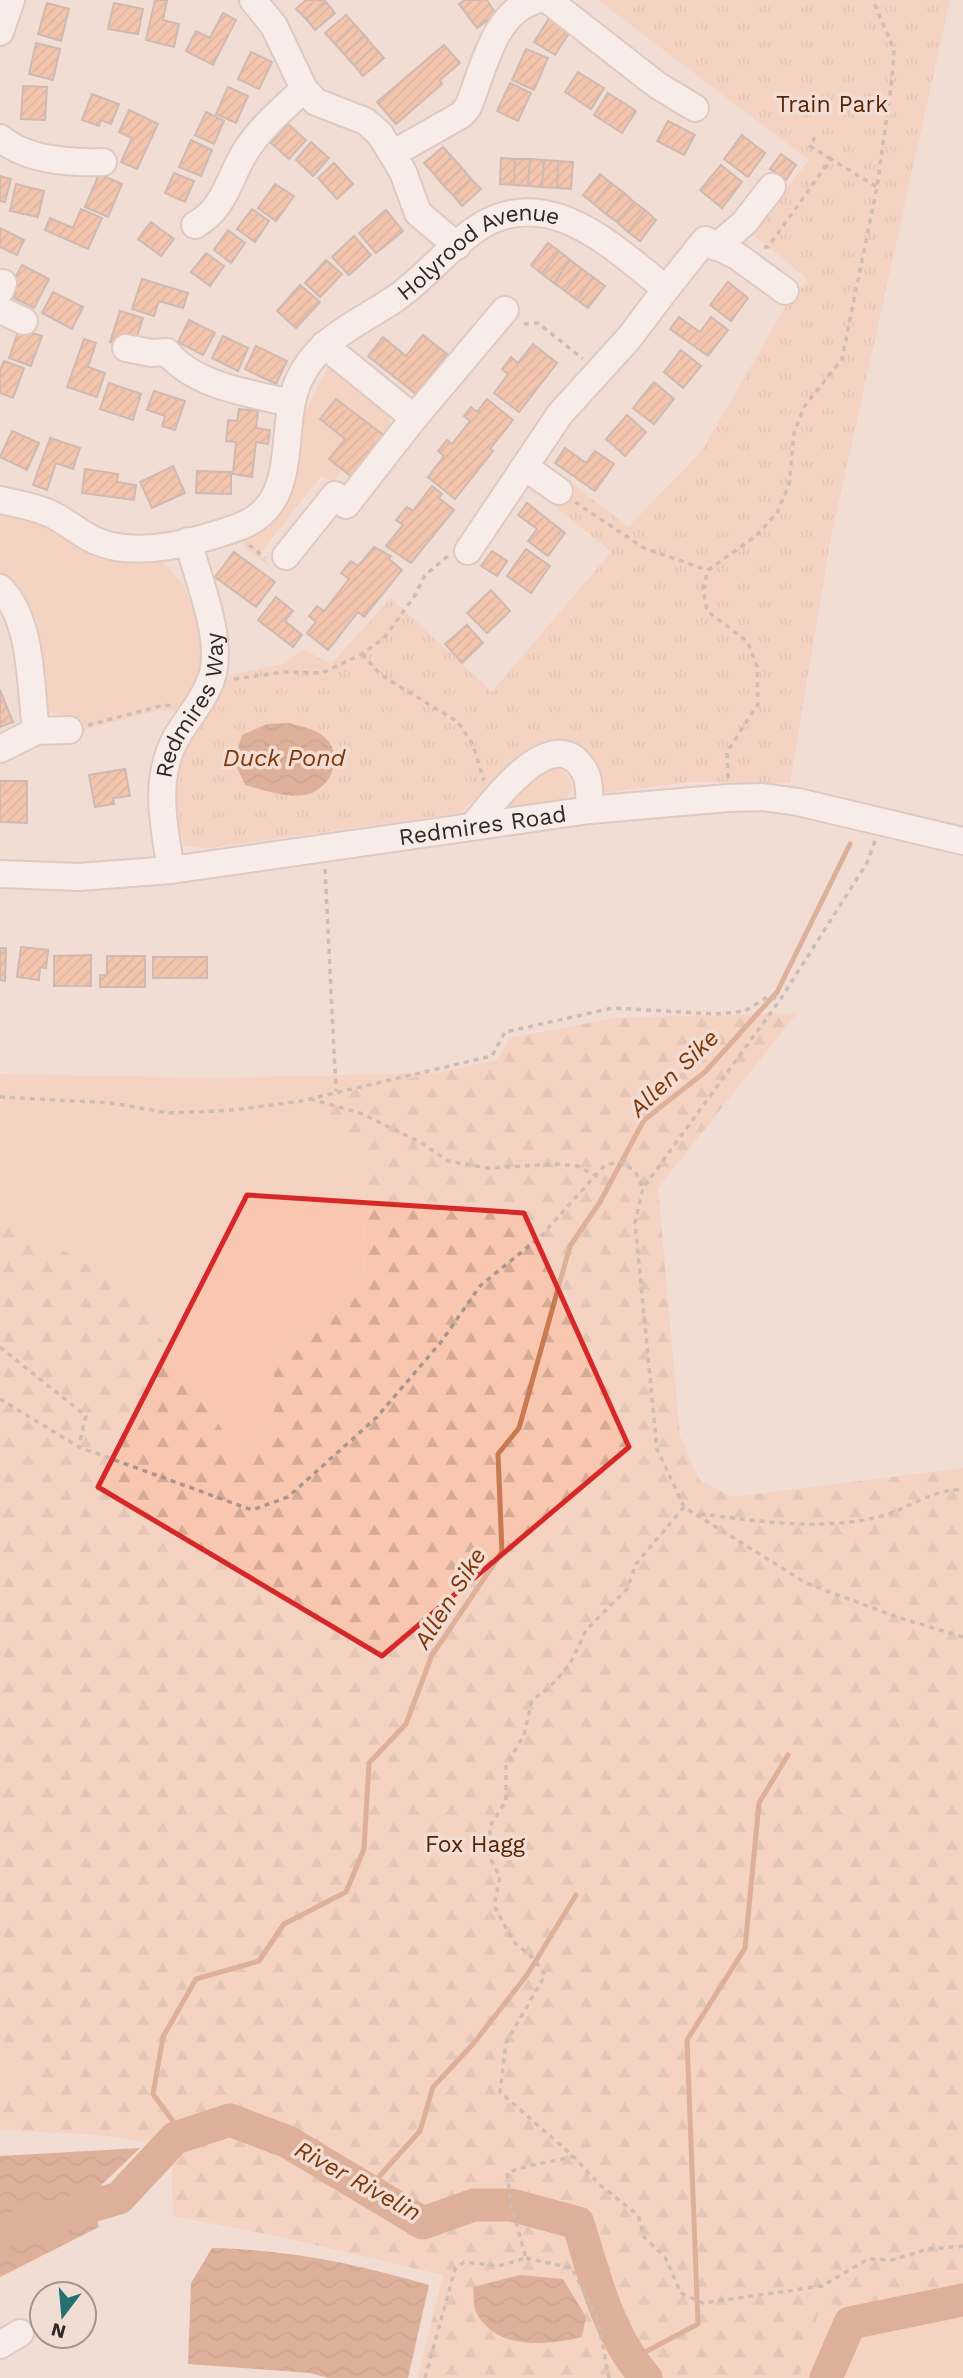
<svg xmlns="http://www.w3.org/2000/svg" width="963" height="2378" viewBox="0 0 963 2378" font-family="'Work Sans',sans-serif">
<style>
.grass{fill:#f9c7af}
.forest{fill:url(#forest-firs)}
.park{fill:url(#park-tufts)}
.water{fill:url(#water-waves)}
.lines{fill:none;stroke-linecap:round;stroke-linejoin:round}
.stream{stroke:#c87a52;stroke-width:5}
.river{stroke:#c87a52;stroke-width:33}
.building{fill:url(#building-hatch);stroke:#a49188;stroke-width:2}
.minor-casing{stroke:#c7b4aa;stroke-width:30}
.path{stroke:#a69790;stroke-width:3.5;stroke-dasharray:5 5;stroke-linecap:butt}
.minor{stroke:#fff;stroke-width:26}
.marked{fill:none;stroke:#d62828;stroke-width:5;stroke-linejoin:round}
.labels{text-anchor:middle;stroke-width:7;stroke-linejoin:round;paint-order:stroke}
.park-label{font-size:23px;fill:#572506;stroke:#f1ddd4}
.street-label{font-size:23px;fill:#302825;stroke:#f1ddd4}
.water-label{font-size:24px;font-style:italic;fill:#803809;stroke:#f1ddd4}
</style>
<defs>
<pattern id="forest-firs" width="22" height="20" patternUnits="userSpaceOnUse" patternTransform="scale(1.75)"><rect width="22" height="20" fill="#f9c7af"/><path d="M5 1l3.5 6h-7zM16 11l3.5 6h-7z" fill="#d6ab96"/></pattern>
<pattern id="park-tufts" width="24" height="20" patternUnits="userSpaceOnUse" patternTransform="scale(1.75)"><rect width="24" height="20" fill="#f9c7af"/><path d="M3 7l-1-3M5 7V3M7 7l1-3M15 17l-1-3M17 17v-4M19 17l1-3" fill="none" stroke="#d6ab96"/></pattern>
<pattern id="water-waves" width="16" height="10" patternUnits="userSpaceOnUse" patternTransform="scale(1.75)"><rect width="16" height="10" fill="#c87a52"/><path d="M0 5q4-4 8 0t8 0" fill="none" stroke="#a36444"/></pattern>
<pattern id="building-hatch" width="6" height="6" patternUnits="userSpaceOnUse" patternTransform="scale(1.75)"><rect width="6" height="6" fill="#f8a77e"/><path d="M-1 1l2-2M0 6l6-6M5 7l2-2" fill="none" stroke="#c98867"/></pattern>
</defs>
<rect width="100%" height="100%" fill="#f1ddd4"/>
<!-- grass -->
<path class="grass" d="M328,367L389,416L390,434L385,437L336,399L320,419L345,439L329,459L342,470L333,482L321,476L262,551L260,556L269,564L267,565L247,549L242,542L269,526L293,489L298,468L301,421Z
M0,514L23,515L159,559L183,584L196,616L202,649L198,681L188,710L156,711L72,733L66,715L46,711L37,666V621L16,585L0,573Z
M550,765C562,769 570,775 573,789L564,801L505,810L503,805Z
M439,1073L302,1100L343,1123L361,1153L365,1282L270,1359L277,1390L271,1432L237,1451L126,1287L0,1213V1074L211,1078Z
M0,2037L20,2089L0,2096Z
M963,2287V2378H799L818,2315Z"/>
<!-- forest -->
<path class="forest" d="M797,1013L658,1188L680,1436L700,1481L733,1497L963,1468V2287L818,2315L799,2378H418L443,2275L277,2236L173,2216L171,2145L100,2135L0,2130V2096L20,2088L0,2037V1213L126,1287L237,1451L271,1432L277,1390L270,1359L365,1282L361,1153L343,1123L301,1101L497,1060L509,1038L616,1018Z"/>
<!-- park -->
<path class="park" d="M598,0H950L829,547L790,783L688,782L603,793L590,755L562,742L534,744L460,813L208,848L185,846L175,813L178,763L229,675L283,664L303,649L331,664L391,598L492,692L611,552L550,502L569,481L628,527L701,452L789,301L808,279L751,233L809,160Z"/>
<!-- water -->
<path class="water" d="M289,723C302,727 319,729 328,741C344,760 328,792 304,795C285,798 264,790 245,785L234,761L242,735L267,724Z
M140,2148L90,2196L99,2227L0,2277V2156Z
M212,2248C292,2250 353,2263 429,2285L408,2378H328L310,2373L188,2364L191,2283Z
M520,2275L563,2279L586,2317L582,2337C547,2345 498,2351 477,2314C473,2308 474,2294 473,2287Z"/>
<g class="lines">
<!-- stream -->
<path class="stream" d="M183,2135L153,2094L163,2037L196,1979L259,1961L284,1924L346,1892L364,1849L369,1763L406,1724L432,1655L502,1552L498,1454L519,1428L570,1246L600,1202L644,1120L705,1072L777,992L850,844
M367,2190L420,2131L433,2087L473,2044L527,1975L576,1895
M630,2360L698,2324L687,2040L745,1948L759,1803L788,1755"/>
<!-- river -->
<path class="river" d="M0,2233L119,2198L175,2138L230,2120L288,2142L423,2223L474,2205H511L578,2223C594,2275 609,2337 646,2378
M826,2378L850,2323L963,2300"/>
</g>
<!-- building -->
<path class="building" d="M155,0H167L163,20L179,24L174,47L146,40Z
M306,0H324L326,2L306,19L296,9Z
M465,0H487L496,14L477,28L459,4Z
M326,2L335,13L315,30L306,19Z
M47,3L69,9L61,41L38,34Z
M114,3L143,9L138,34L108,29Z
M223,13L236,20L213,65L186,51L196,31L210,38Z
M346,15L355,25L335,44L325,33Z
M550,17L571,30L555,55L534,42Z
M355,25L365,36L344,54L335,44Z
M365,36L374,47L354,65L344,54Z
M36,43L60,49L53,80L29,74Z
M444,45L460,63L440,80L442,84L396,124L377,102Z
M374,47L384,58L363,76L354,65Z
M526,49L548,58L534,90L512,80Z
M251,52L272,62L259,89L238,79Z
M578,72L604,88L591,109L565,92Z
M510,83L531,93L518,121L497,111Z
M23,86L47,87L45,120L21,119Z
M228,87L248,96L236,123L216,114Z
M608,93L636,111L622,133L594,115Z
M92,94L119,104L111,124L101,120L99,126L82,120Z
M129,110L158,124L137,169L121,162L132,138L119,132Z
M206,112L224,121L214,144L195,135Z
M668,121L695,135L684,155L657,141Z
M288,124L306,140L289,159L271,143Z
M742,135L765,153L748,177L724,159Z
M191,140L212,150L201,176L179,167Z
M311,142L329,158L313,176L296,160Z
M443,147L452,157L434,174L424,163Z
M781,154L796,165L786,180L770,169Z
M452,157L462,168L443,185L434,174Z
M501,158L515,159L514,185L500,184Z
M515,159H530L528,186L514,185Z
M530,159L544,160L542,187L528,186Z
M544,160L558,161L557,188L542,187Z
M558,161L573,162L571,189L557,188Z
M334,163L353,184L337,199L318,178Z
M721,165L742,182L722,208L700,190Z
M462,168L471,179L453,195L443,185Z
M174,173L194,181L185,202L165,193Z
M99,174L122,184L108,217L85,207Z
M600,174L611,183L594,204L583,195Z
M0,176L11,179L5,202L0,201Z
M471,179L481,189L462,206L453,195Z
M611,183L623,192L606,214L594,204Z
M16,184L44,191L38,217L10,211Z
M275,184L294,196L276,221L258,208Z
M623,192L634,202L617,222L606,214Z
M634,202L645,210L628,232L617,222Z
M81,209L102,218L88,249L45,230L50,218L73,228Z
M252,209L269,221L255,242L237,229Z
M386,210L403,231L376,253L359,233Z
M645,210L656,220L640,241L628,232Z
M151,222L174,239L161,256L138,239Z
M0,228L24,240L17,255L0,247Z
M228,230L245,243L231,263L214,250Z
M354,236L371,255L349,275L332,257Z
M548,243L559,251L542,274L531,265Z
M559,251L570,260L554,283L542,274Z
M206,253L224,266L210,286L191,272Z
M326,260L342,274L320,297L305,283Z
M570,260L582,269L565,291L554,283Z
M22,265L49,279L34,308L14,298L16,293L9,289Z
M582,269L593,277L577,300L565,291Z
M593,277L605,286L588,308L577,300Z
M142,279L188,293L183,308L159,301L154,316L132,309Z
M728,282L748,298L731,321L710,305Z
M300,285L320,302L296,328L277,311Z
M53,292L83,307L72,329L42,313Z
M120,311L143,318L133,349L110,342Z
M679,317L700,332L711,317L728,330L708,356L670,329Z
M189,320L215,333L203,355L178,342Z
M19,329L42,336L31,366L9,358Z
M423,335L447,354L416,394L368,356L383,337L406,356Z
M223,336L248,348L238,371L212,358Z
M84,339L96,343L88,367L105,373L97,397L67,387Z
M533,344L557,363L519,412L494,393L508,374L502,369L511,357L518,363Z
M256,346L287,361L276,384L245,369Z
M681,350L701,366L683,388L664,372Z
M4,361L24,368L13,398L0,393V370Z
M654,382L674,399L654,424L633,408Z
M109,383L141,394L133,420L100,409Z
M154,391L185,401L175,430L162,426L165,416L147,410Z
M336,399L386,437L353,478L329,459L345,439L320,419Z
M487,399L513,420L490,449L493,451L455,499L428,477L444,456L438,451L447,440L452,444L470,421L464,416L471,407L477,412Z
M239,409L258,411L256,428L270,430L268,444L256,442L252,477L233,474L236,442L226,441L228,420L237,421Z
M627,415L646,432L625,456L606,439Z
M12,431L39,443L27,470L0,457Z
M50,438L80,448L73,469L56,463L47,490L33,485Z
M565,448L586,463L595,451L614,464L595,491L555,463Z
M173,466L185,493L152,508L140,482Z
M85,469L118,474L117,482L136,485L134,500L82,493Z
M197,471L231,472V494L196,493Z
M432,486L442,494L439,498L454,510L411,563L386,546L403,525L396,520L407,507L413,511Z
M527,503L565,533L548,556L528,541L537,529L518,515Z
M374,547L391,556L389,559L402,570L364,617L358,612L328,650L307,633L316,622L309,616L317,606L324,611L349,579L341,573L351,561L358,566Z
M526,549L550,566L531,593L507,576Z
M492,551L507,561L497,576L481,566Z
M234,552L275,582L256,607L215,577Z
M491,590L510,611L487,633L467,613Z
M276,597L293,611L285,621L302,635L293,647L258,620Z
M467,625L483,643L462,663L445,644Z
M0,690L13,722L0,727Z
M125,769L130,796L113,798L114,804L95,807L89,775Z
M0,781H27V823L0,822Z
M21,947L48,950L46,968L40,967L39,980L17,977Z
M0,948H6L5,981L0,980Z
M91,955V986H54V956Z
M107,956H145V987H100V975H107Z
M153,957H207V978H153Z"/>
<g class="lines">
<defs>
<g id="minor">
<path d="M253,0L274,26L304,89L316,102L365,121L380,134L403,172L418,213L457,246"/>
<path d="M548,0L657,85L695,108"/>
<path d="M0,32L11,0"/>
<path d="M0,138C27,161 70,163 103,162"/>
<path d="M394,153L461,115L468,107C483,72 493,12 536,0"/>
<path d="M195,225C226,208 229,176 247,149C262,126 284,108 304,89"/>
<path d="M716,247L744,223L772,187"/>
<path d="M666,289L705,240L737,256L785,291"/>
<path d="M0,291L3,283"/>
<path d="M0,310L24,321"/>
<path d="M324,345L414,418"/>
<path d="M126,348L151,353L167,352C196,387 250,393 291,403"/>
<path d="M525,467L559,491"/>
<path id="s1" d="M0,500C18,504 34,506 51,514C66,521 80,534 96,541C138,559 195,542 236,528C303,505 277,432 298,382C317,338 360,323 396,298C425,278 447,249 476,229C547,181 613,247 666,289L629,338L560,414L468,551"/>
<path d="M286,556L335,495L346,505L414,418L505,310"/>
<path d="M0,588C33,620 30,686 36,731"/>
<path d="M0,749L36,731L69,730"/>
<path d="M472,827C492,804 554,716 585,772C590,781 589,798 590,810"/>
<path id="s2" d="M171,870C164,826 153,780 176,738C188,717 207,697 213,673C222,635 198,579 188,541"/>
<path id="s3" d="M0,874L79,877L171,870L590,810L728,798L763,797L798,802L963,841"/>
<path d="M0,2345L20,2333"/>
</g>
</defs>
<!-- minor casing -->
<use href="#minor" class="minor-casing"/>
<!-- path -->
<path class="path" d="M815,137L810,146L831,159
M764,247H768L831,159L877,187
M524,324L538,323L583,359
M575,502L644,548L707,570
M249,545L265,558
M362,654L381,675L458,722L473,745L484,781
M234,679L284,672L322,673L362,654L384,638L414,597L425,575L448,556
M88,725L164,705L172,706
M728,778L727,752L758,704L757,667L748,642L707,611L703,589L708,570L756,536L777,513L789,484L794,433L804,407L842,359L877,187L892,79L894,50L873,0
M875,841L867,863L780,1000L643,1188L635,1223L657,1449L684,1507L806,1583L897,1617L963,1637
M325,869L336,1091
M0,1097L112,1103L169,1113L235,1110L301,1101L492,1056L505,1032L613,1008L715,1014L745,1011L769,996L780,1000
M310,1099L360,1113L420,1142L448,1161L488,1168L558,1164L577,1166L595,1175
M0,1347L86,1416L79,1446
M0,1399L79,1447L252,1510L288,1497L376,1418L441,1342L480,1286L540,1237L605,1165L621,1162L635,1171L643,1188
M684,1507L636,1564L627,1589L586,1630L570,1664L549,1688L532,1700L524,1735L506,1766V1801L490,1826L489,1856L500,1877L494,1906L514,1942L533,1958L545,1975L506,2043L500,2092L573,2156L600,2185L638,2215L644,2237L665,2257L681,2293L703,2303L822,2286L868,2259L892,2260L929,2249L963,2246
M700,1514C761,1521 822,1532 882,1516C910,1508 934,1488 963,1490
M526,2258L572,2268L598,2320L609,2378
M425,2378L455,2269L464,2262L499,2266L526,2258L511,2205L507,2173C528,2164 551,2163 573,2156"/>
<!-- minor -->
<use href="#minor" class="minor"/>
</g>
<!-- marked area -->
<path d="M0 0H963V2378H0ZM247,1195L524,1213L629,1447L382,1656L98,1487Z" fill="#f1ddd4" fill-opacity=".55" fill-rule="evenodd"/>
<path class="marked" d="M247,1195L524,1213L629,1447L382,1656L98,1487Z"/>
<g class="labels">
<!-- park labels -->
<g class="park-label">
<text x="832" y="112">Train Park</text>
<text x="475" y="1852">Fox Hagg</text>
</g>
<!-- street labels -->
<g class="street-label">
<text dy="8" stroke="none"><textPath href="#s1" startOffset="648">Holyrood Avenue</textPath></text>
<text dy="8" stroke="none"><textPath href="#s2" startOffset="172">Redmires Way</textPath></text>
<text dy="8" stroke="none"><textPath href="#s3" startOffset="486">Redmires Road</textPath></text>
</g>
<!-- water labels -->
<g class="water-label">
<text x="284" y="766">Duck Pond</text>
<text transform="translate(674 1073) rotate(-44)" y="8">Allen Sike</text>
<text transform="translate(450 1598) rotate(-58)" y="8">Allen Sike</text>
<text transform="translate(358 2181) rotate(29)" y="8">River Rivelin</text>
</g>
</g>
<!-- north arrow -->
<g transform="translate(63 2315) rotate(196)"><circle r="33" fill="#f1ddd4" stroke="#a4958e" stroke-width="2"/>
<path d="M0-5L12 26L0 18L-12 26Z" fill="#247071"/>
<text y="-10" font-size="19" font-weight="bold" text-anchor="middle" fill="#302825">N</text>
</g>
</svg>
